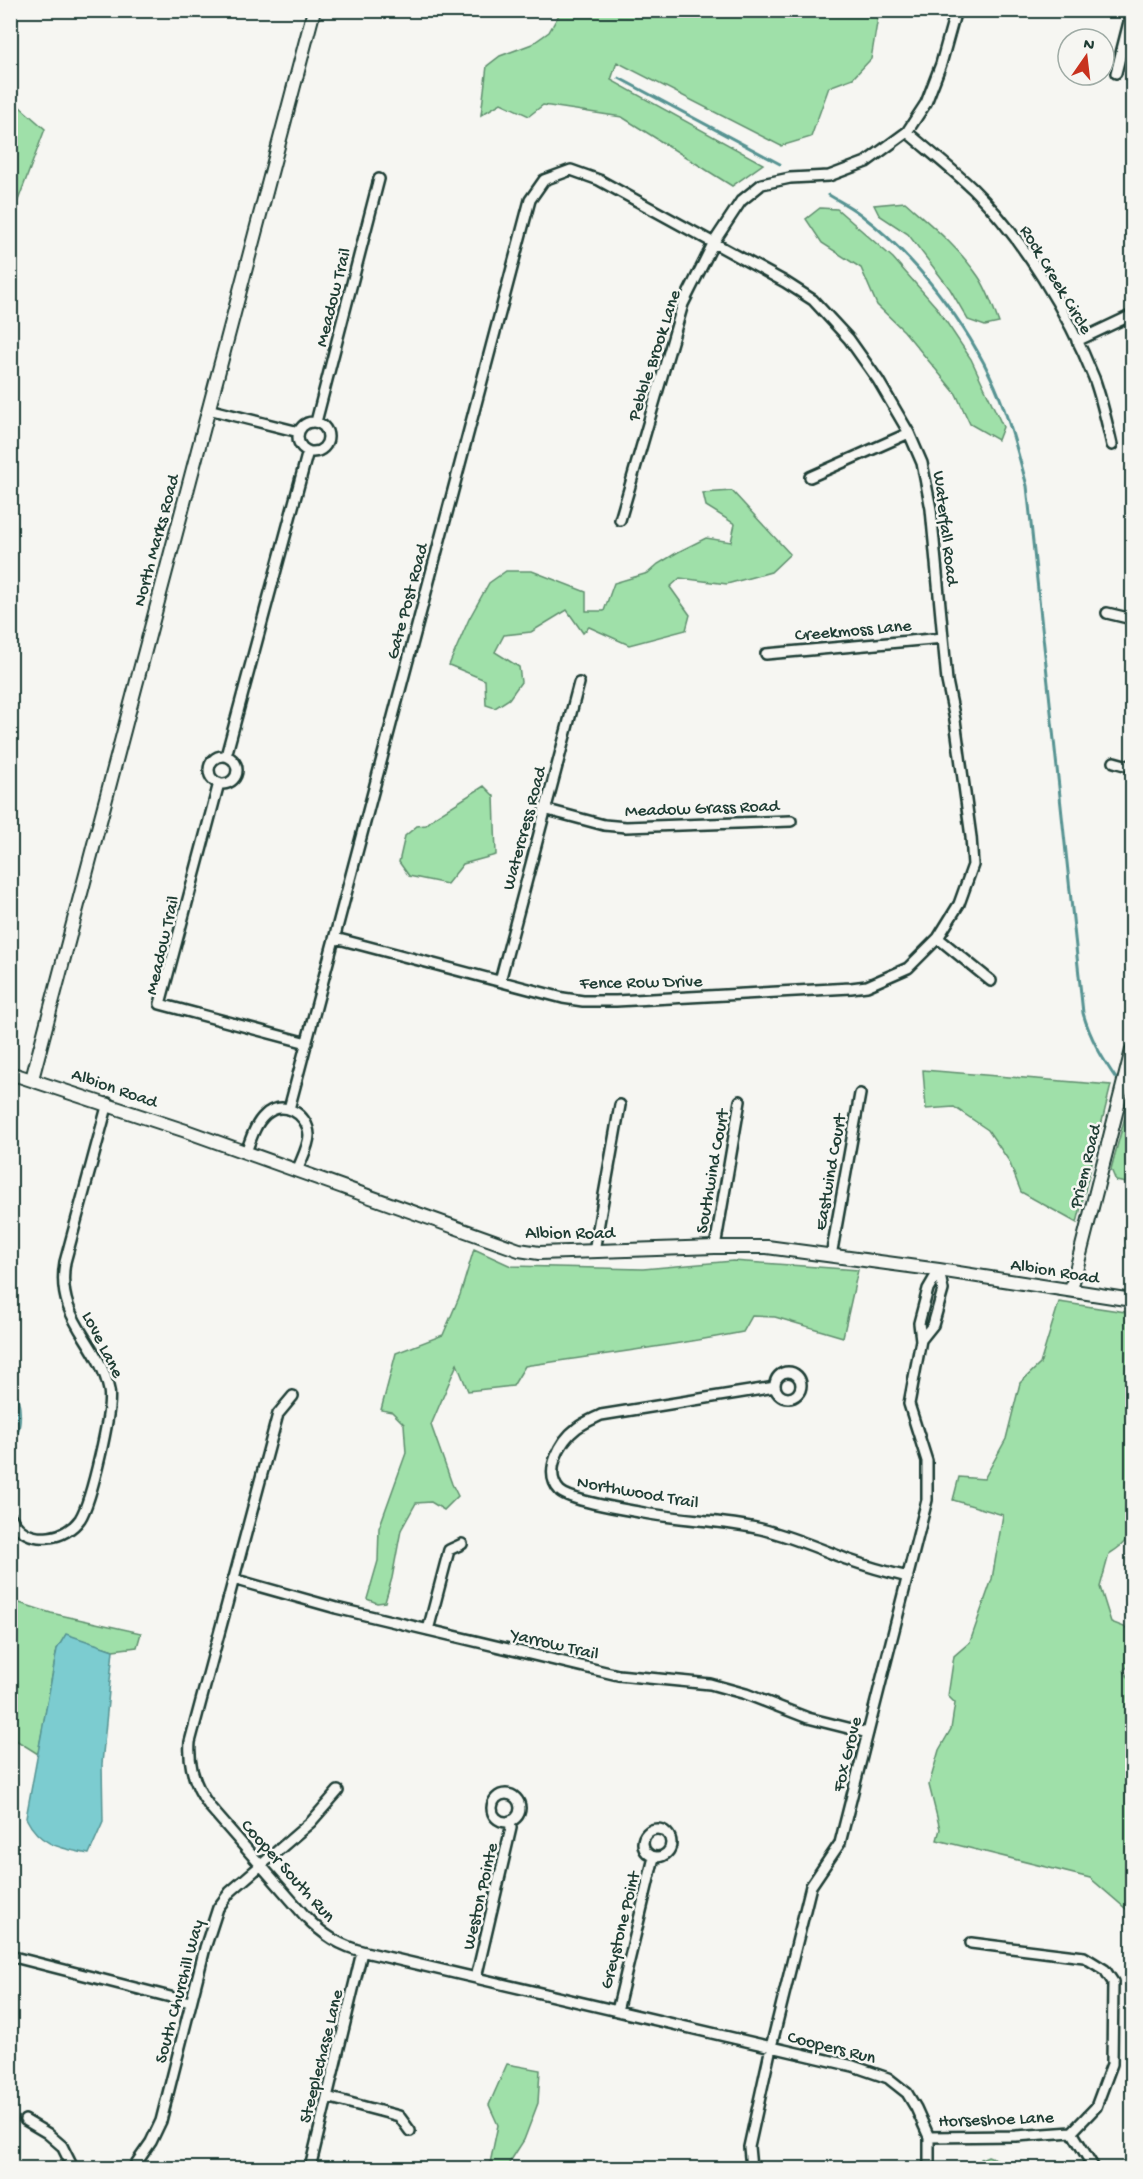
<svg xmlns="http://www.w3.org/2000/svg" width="1143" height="2179" viewBox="0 0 1143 2179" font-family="'Gochi Hand',sans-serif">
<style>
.green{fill:#9fe0a9;stroke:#5f8e6e;stroke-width:1.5}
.water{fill:#7bccd0;stroke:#569392;stroke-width:1.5}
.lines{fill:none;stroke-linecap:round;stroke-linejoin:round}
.stream{stroke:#569392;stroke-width:3}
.minor-casing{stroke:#1f3d34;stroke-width:14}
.tertiary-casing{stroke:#1f3d34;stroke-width:16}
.minor{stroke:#f6f6f2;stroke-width:9}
.tertiary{stroke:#f6f6f2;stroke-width:12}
.labels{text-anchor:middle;stroke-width:5;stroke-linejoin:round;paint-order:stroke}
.street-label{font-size:18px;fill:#1f3d34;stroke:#f6f6f2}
</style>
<rect width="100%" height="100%" fill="#f6f6f2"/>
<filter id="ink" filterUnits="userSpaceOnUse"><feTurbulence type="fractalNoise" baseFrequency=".0167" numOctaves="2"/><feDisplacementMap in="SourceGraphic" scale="12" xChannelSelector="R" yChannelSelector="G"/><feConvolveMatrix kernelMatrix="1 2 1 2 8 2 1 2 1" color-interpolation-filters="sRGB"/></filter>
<g filter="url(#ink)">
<!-- green -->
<path class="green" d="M561,11V10L879,11L871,59L853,78L829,87L811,137L781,146L617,62L611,80L763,164L732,186L622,117L543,105L529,116L501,103L481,115L487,66L500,56L532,44L549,32Z
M11,99L45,129L11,219Z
M905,202C931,225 958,247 978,276C988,290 993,307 999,323L985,326L968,320L950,289L908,234L879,215L874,205Z
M820,208L837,209L893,258L937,308L971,359L1003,427L998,440L970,424L956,394L904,331L877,305L861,268L822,243L806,219Z
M732,491L790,554L771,572L727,584L680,578L670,587L690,615L686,630L629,645L589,627L583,633L567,610L531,632L504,635L495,652L519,667L521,682L509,699L495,708L486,705L485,680L449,665L469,619L489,583L506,571H532L586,592V611H604L614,583L648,573L658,564L678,552L706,538L731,542L735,524L706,506L703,493Z
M484,786L494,796L496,855L463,864L447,884L409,876L399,862L405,836L417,826L426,825L436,816Z
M923,1070L1111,1085L1077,1223L1021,1192L1009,1161L988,1130L954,1107L926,1109Z
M1131,1095L1132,1096V1184L1116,1181L1111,1169Z
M474,1249L511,1266L643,1269L733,1261L858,1270L843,1337L775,1317L752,1316L743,1332C671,1346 598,1355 525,1366L513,1386L468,1391L457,1364L431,1425L452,1484L458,1496L444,1510L431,1502L416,1503L401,1530L392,1578L385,1602L377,1603L367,1599L378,1561L379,1528L406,1453L404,1424L392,1412L381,1410L396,1353L443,1335L460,1295Z
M1059,1302L1132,1313V1513C1130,1537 1129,1542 1109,1554L1100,1587L1111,1622L1132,1630V1663L1124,1670L1132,1686V1914L1090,1878L937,1840L940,1829L929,1785L939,1750L951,1729L955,1703L948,1696L954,1656L970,1642L992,1579L1003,1515L953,1500L959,1477L984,1479L1006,1439L1020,1383L1040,1364Z
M10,1600L51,1613L141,1633L137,1647L113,1650L66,1635L57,1649L38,1754L11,1737Z
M507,2064L540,2070L538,2103L524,2140L506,2168H489L498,2125L489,2105Z
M988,2156L1009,2164L1012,2168H984L981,2159Z"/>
<!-- water -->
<path class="water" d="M11,1380C22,1401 24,1422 14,1444H11Z
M66,1634L113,1650L102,1764L103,1822L89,1854C60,1848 40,1846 26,1818L57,1649Z"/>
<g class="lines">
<!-- stream -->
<path class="stream" d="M619,78L780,164
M829,195C839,201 851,207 860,214C915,256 967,323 995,386C1009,418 1018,453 1027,486L1083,1013C1090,1038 1102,1058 1117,1080"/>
<defs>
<path id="minor" d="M1116,73L1132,10
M907,132C929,151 952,169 973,189C1022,237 1069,315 1094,378C1102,400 1107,423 1112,445
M1077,341L1132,315
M208,409L299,432
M298 437a15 15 0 1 1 30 0a15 15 0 1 1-30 0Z
M316,422L379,179
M810,477L909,433
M620,520L683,304L714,242L741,201L762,184L790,178L829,176L866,162L907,132L926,103L941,64L956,10
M1107,613L1132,619
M766,654L943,638
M209 770a14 14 0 1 1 28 0a14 14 0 1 1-28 0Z
M226,756L308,451
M1114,762L1132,767
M219,783L160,1004L307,1043
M544,809L604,825L626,827L791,821
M938,938L991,981
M500,981L579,683
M289,1109L530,200L544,180L571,170L599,180L785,282L813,300L849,339L878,380L909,433L922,463L931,509L947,681L955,720L971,837L973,865L959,904L938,938L908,968L867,986L851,988L616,1001H583L563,998L335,938
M246,1152C251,1139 255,1124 265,1115C282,1099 308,1113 309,1135C309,1146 301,1160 297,1171
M715,1247L740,1101
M594,1251L620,1105
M831,1256L860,1094
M921,1340L933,1325L943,1290L939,1270
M775 1385a13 13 0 1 1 26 0a13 13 0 1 1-26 0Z
M775,1387L601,1415C593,1419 585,1422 577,1428C561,1440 542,1472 560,1491C571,1501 622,1509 639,1512C679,1520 720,1520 761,1529C790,1536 818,1548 846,1559C866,1566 887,1572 908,1577
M293,1396L278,1414L190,1742C188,1767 195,1787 210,1807L305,1916C323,1935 340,1946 365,1952L853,2066L888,2078L907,2093L916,2108L929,2137V2168
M11,1517C18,1532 32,1539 49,1537C61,1536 73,1529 80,1519C91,1502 113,1410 109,1390C99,1340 55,1321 65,1262L108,1103
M233,1579L336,1608L618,1675L710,1684L746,1694L808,1718L868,1733
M428,1630L449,1550L462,1544
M492 1808a14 14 0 1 1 28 0a14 14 0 1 1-28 0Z
M643 1843a14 14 0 1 1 28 0a14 14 0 1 1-28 0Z
M10,1956L190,2002
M476,1978L511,1828L510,1821
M617,2011L654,1857
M327,2097L399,2116L410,2131
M25,2120L47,2133L62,2146L73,2168
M1072,2132L1094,2168
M929,2137L1016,2136L1072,2132L1096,2107L1112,2064L1113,1982L1105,1970L1084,1957L971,1943
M133,2168L151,2142L161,2121L205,1948L218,1908L230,1892L311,1822L338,1791
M310,2168L362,1952
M751,2168L749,2147L771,2047L811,1886L840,1843L927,1500V1461L909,1404L921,1340L919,1323L928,1289L939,1270"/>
<path id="tertiary" d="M10,1073L186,1131L519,1250L539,1253L715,1247H767L939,1270L1132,1300
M32,1079L314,10
M1071,1290L1132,1050"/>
</defs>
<!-- minor casing -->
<use href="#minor" class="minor-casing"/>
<!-- tertiary casing -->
<use href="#tertiary" class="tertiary-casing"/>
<!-- minor -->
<use href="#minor" class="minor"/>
<!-- tertiary -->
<use href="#tertiary" class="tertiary"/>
</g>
</g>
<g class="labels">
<!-- street labels -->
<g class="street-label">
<text transform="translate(1057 279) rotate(59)" y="6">Rock Creek Circle</text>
<text transform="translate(332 297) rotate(-76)" y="6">Meadow Trail</text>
<text transform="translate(653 355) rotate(-72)" y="6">Pebble Brook Lane</text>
<text transform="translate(947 528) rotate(83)" y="6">Waterfall Road</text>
<text transform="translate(155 540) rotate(-75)" y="6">North Marks Road</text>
<text transform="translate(406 601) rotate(-75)" y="6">Gate Post Road</text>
<text transform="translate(853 629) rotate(-5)" y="6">Creekmoss Lane</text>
<text transform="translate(702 807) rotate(-2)" y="6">Meadow Grass Road</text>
<text transform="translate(523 828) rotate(-75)" y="6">Watercress Road</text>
<text transform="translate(161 945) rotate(-77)" y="6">Meadow Trail</text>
<text transform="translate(641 981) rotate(-1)" y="6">Fence Row Drive</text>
<text transform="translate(115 1087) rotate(19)" y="6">Albion Road</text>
<text transform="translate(1084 1166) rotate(-76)" y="6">Priem Road</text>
<text transform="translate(711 1171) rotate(-80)" y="6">Southwind Court</text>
<text transform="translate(829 1172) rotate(-80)" y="6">Eastwind Court</text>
<text x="570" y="1238">Albion Road</text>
<text transform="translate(1055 1270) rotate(9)" y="6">Albion Road</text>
<text transform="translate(104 1344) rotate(63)" y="6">Love Lane</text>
<text transform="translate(638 1491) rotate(10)" y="6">Northwood Trail</text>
<text transform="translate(555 1643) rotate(13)" y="6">Yarrow Trail</text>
<text transform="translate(846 1754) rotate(-76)" y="6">Fox Grove</text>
<text transform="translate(289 1870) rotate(48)" y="6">Cooper South Run</text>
<text transform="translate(479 1896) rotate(-77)" y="6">Weston Pointe</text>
<text transform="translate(619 1930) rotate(-76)" y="6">Greystone Point</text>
<text transform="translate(178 1991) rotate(-75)" y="6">South Churchill Way</text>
<text transform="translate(832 2046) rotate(14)" y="6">Coopers Run</text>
<text transform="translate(320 2056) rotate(-76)" y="6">Steeplechase Lane</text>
<text transform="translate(996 2118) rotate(-2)" y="6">Horseshoe Lane</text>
</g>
</g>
<!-- margin -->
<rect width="1143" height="2179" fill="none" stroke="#f6f6f2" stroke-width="36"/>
<rect x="18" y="18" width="1107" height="2143" fill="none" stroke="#1f3d34" stroke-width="2" filter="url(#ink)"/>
<!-- north arrow -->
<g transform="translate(1086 57) rotate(14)"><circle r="28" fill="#f6f6f2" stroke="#a0aca6" stroke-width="1.5"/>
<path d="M0-4.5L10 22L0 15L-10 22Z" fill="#c8321e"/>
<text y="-9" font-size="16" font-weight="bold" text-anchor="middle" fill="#1f3d34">N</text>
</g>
</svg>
